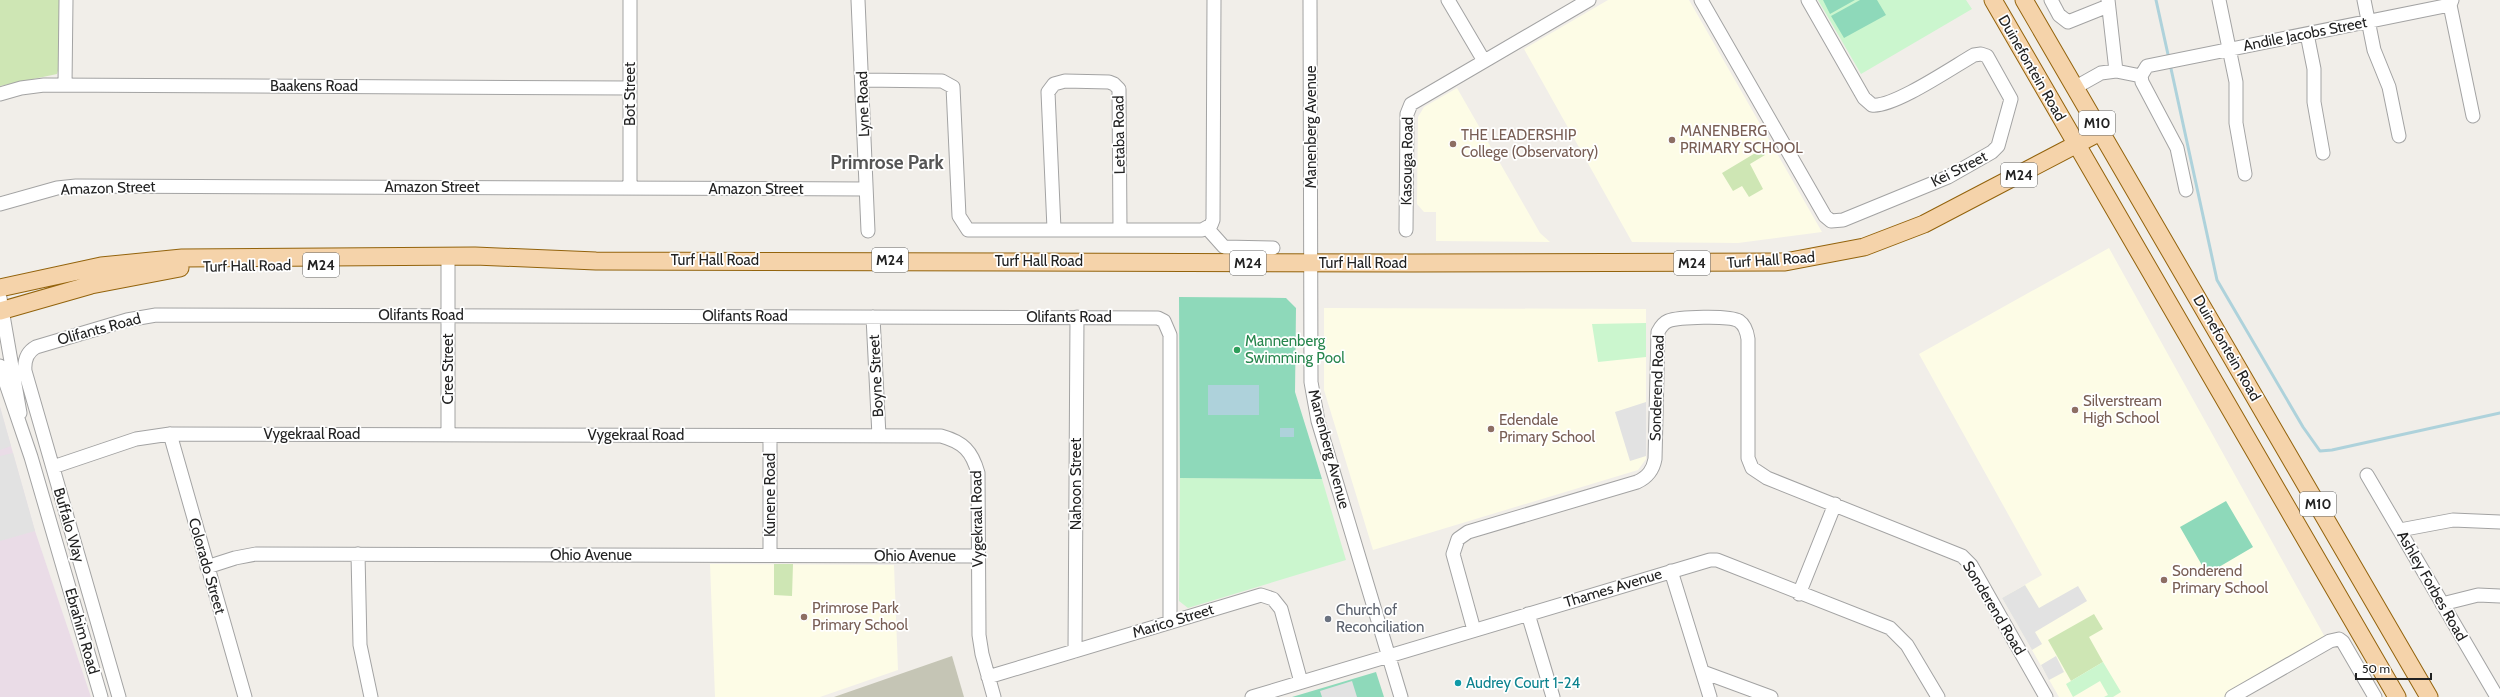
<svg xmlns="http://www.w3.org/2000/svg" width="2500" height="697" viewBox="0 0 2500 697" font-family="Cabin,sans-serif">
<style>
.industrial{fill:#eadce7}
.education{fill:#fdfce6}
.construction{fill:#c5c5b5}
.grass{fill:#cee6b4}
.park{fill:#cbf6ce}
.pitch{fill:#8ed9ba}
.parking{fill:#e2e2e2}
.water{fill:#aed2db}
.lines{fill:none;stroke-linecap:round;stroke-linejoin:round}
.stream{stroke:#aed2db;stroke-width:3}
.minor-casing{stroke:#a3a3a3;stroke-width:15}
.major-casing{stroke:#93630c;stroke-width:19}
.minor{stroke:#fff;stroke-width:13}
.major{stroke:#f5d3aa;stroke-width:17}
.education-dot{fill:#8d6e63;stroke:#fff;stroke-width:1.5}
.leisure-dot{fill:#2e9e5b;stroke:#fff;stroke-width:1.5}
.worship-dot{fill:#6b7280;stroke:#fff;stroke-width:1.5}
.culture-dot{fill:#0f9aa8;stroke:#fff;stroke-width:1.5}
.labels{text-anchor:middle;stroke-width:3.5;stroke-linejoin:round;paint-order:stroke}
.shield{fill:#fff;stroke:#646464;stroke-width:1}
.shield-label{font-size:14px;font-weight:bold;fill:#222}
.street-label{font-size:15px;fill:#222;stroke:#fff}
.education-label{font-size:15px;fill:#785e54;stroke:#fff;text-anchor:start}
.leisure-label{font-size:15px;fill:#27864d;stroke:#fff;text-anchor:start}
.worship-label{font-size:15px;fill:#5b616d;stroke:#fff;text-anchor:start}
.culture-label{font-size:15px;fill:#0d838f;stroke:#fff;text-anchor:start}
.district-label{font-size:19px;font-weight:bold;fill:#555;stroke:#fff}
</style>
<rect width="100%" height="100%" fill="#f1eee9"/>
<!-- industrial -->
<path class="industrial" d="M0,407L35,531L91,697H0Z"/>
<!-- education -->
<path class="education" d="M1608,0H1689L1822,232L1738,243L1632,242L1524,49Z
M1457,88L1540,233L1550,242L1436,241V212H1424L1417,204L1418,117L1424,107Z
M2109,248L2326,639L2224,697H2059L2002,598L2042,575L1919,354Z
M1324,308L1646,309V459L1638,470L1373,550L1324,390Z
M710,564L894,565L898,670L820,697H715Z"/>
<!-- construction -->
<path class="construction" d="M952,656L964,697H834Z"/>
<!-- grass -->
<path class="grass" d="M0,0H59V67L57,74L0,86Z
M1762,149L1765,155L1750,164L1763,189L1749,197L1742,186L1733,191L1722,173Z
M774,564H793L792,596L774,595Z
M2094,614L2103,629L2089,637L2103,662L2071,681L2048,640Z"/>
<!-- park -->
<path class="park" d="M1818,0H1966L1972,9L1861,74Z
M1646,323V357L1598,362L1592,324Z
M1180,478L1322,479L1346,560L1188,608L1179,601Z
M2103,662L2121,692L2113,697H2104L2108,695L2100,681L2073,697L2066,684Z"/>
<!-- pitch -->
<path class="pitch" d="M1823,0H1855L1830,14Z
M1860,0H1877L1886,15L1844,38L1831,16Z
M1179,297L1286,298L1296,308L1295,392L1322,479L1180,478Z
M2226,501L2253,547L2207,574L2180,527Z
M1376,672L1384,697H1292Z"/>
<!-- parking -->
<path class="parking" d="M1646,402V456L1630,461L1615,412Z
M0,407L11,446L0,450Z
M13,453L35,531L0,541V456Z
M2025,585L2039,608L2078,586L2087,601L2035,632L2042,644L2032,650L2002,598Z
M2056,656L2064,672L2049,680L2041,665Z
M1352,681L1357,697H1322L1320,691Z"/>
<!-- water -->
<path class="water" d="M1208,385H1259V415H1208Z
M1280,428H1294V437H1280Z"/>
<g class="lines">
<!-- stream -->
<path class="stream" d="M2156,0L2169,59
M2170,64L2217,280L2303,427L2320,451L2332,450L2500,413"/>
<defs>
<path id="minor" d="M858,0L868,231
M1310,0L1311,382L1318,421L1401,697
M1448,0L1484,61
M1701,0L1825,216L1831,221L1843,220L1948,177L1992,152L1998,146L2011,99L1987,56L1981,54L1974,55C1953,67 1893,108 1872,105L1864,98L1808,0
M2051,0L2059,15L2068,22L2108,6
M2108,0L2116,71L2141,76
M2219,0L2236,82V123L2245,174
M2364,0L2374,50L2389,87L2399,136
M2452,0L2450,5L2473,116
M2307,34L2314,69V102L2323,153
M862,80L942,81L953,87L959,216L968,230H1202L1211,225L1213,220L1214,0
M65,85L66,0
M2076,87L2101,73L2116,71
M0,94L21,88L44,85L630,88
M630,188V0
M2186,190L2177,148L2142,82L2141,76L2147,66L2450,5
M0,204L57,188L76,186L866,189
M1207,228L1224,247L1273,248
M1054,229L1048,92L1054,84L1065,81L1109,82L1114,84L1119,89L1120,230
M1406,230L1407,114L1411,104L1589,0
M448,256V434
M0,298L20,413
M873,317L879,436
M0,366L31,457L101,697
M170,434L245,697
M53,467L136,439L170,434L941,436C963,442 972,451 978,473L979,635L982,654L994,697
M2367,475L2497,697
M2400,530L2453,520L2500,522
M358,554L360,645L371,697
M770,555V436
M207,567L235,558L256,554L978,556
M1671,571L1710,697
M1799,594L1835,504
M2442,604L2478,595L2500,596
M1528,614L1553,697
M1474,630L1453,554L1458,539L1468,532L1637,482C1648,477 1653,470 1655,459L1658,332C1660,328 1663,323 1668,321C1678,317 1729,315 1739,321C1745,325 1747,332 1748,339V458L1752,468L1767,478L1962,556L1971,565L2046,697
M1075,651L1077,317
M1703,672L1771,697
M988,677L1261,595L1273,599L1281,609L1301,682
M119,697L25,371C24,360 27,352 36,347L127,320L156,315L1158,318L1164,321L1170,335V622
M1252,697L1710,560H1717L1890,628L1907,645L1938,697
M2232,697L2330,641L2339,639L2343,642L2375,697"/>
<path id="major" d="M1993,0L2397,697
M2024,0L2429,697
M0,288L101,266L182,258L475,256L596,261L1412,263L1785,262L1864,247L1924,224L2102,131
M0,311L91,285L180,268"/>
</defs>
<!-- minor casing -->
<use href="#minor" class="minor-casing"/>
<!-- major casing -->
<use href="#major" class="major-casing"/>
<!-- minor -->
<use href="#minor" class="minor"/>
<!-- major -->
<use href="#major" class="major"/>
</g>
<!-- markers -->
<g class="education-dot">
<circle cx="1672" cy="140" r="4"/>
<circle cx="1453" cy="144" r="4"/>
<circle cx="2075" cy="410" r="4"/>
<circle cx="1491" cy="429" r="4"/>
<circle cx="2164" cy="580" r="4"/>
<circle cx="804" cy="617" r="4"/>
</g>
<circle class="leisure-dot" cx="1237" cy="350" r="4"/>
<circle class="worship-dot" cx="1328" cy="619" r="4"/>
<circle class="culture-dot" cx="1458" cy="683" r="4"/>
<g class="labels">
<!-- shield labels -->
<g class="shield">
<rect x="2079" y="111" width="36" height="24" rx="3"/>
<rect x="2001" y="163" width="36" height="24" rx="3"/>
<rect x="872" y="248" width="36" height="24" rx="3"/>
<rect x="1230" y="251" width="36" height="24" rx="3"/>
<rect x="1674" y="251" width="36" height="24" rx="3"/>
<rect x="303" y="253" width="36" height="24" rx="3"/>
<rect x="2300" y="492" width="36" height="24" rx="3"/>
</g>
<g class="shield-label">
<text x="2097" y="128">M10</text>
<text x="2019" y="180">M24</text>
<text x="890" y="265">M24</text>
<text x="1248" y="268">M24</text>
<text x="1692" y="268">M24</text>
<text x="321" y="270">M24</text>
<text x="2318" y="509">M10</text>
</g>
<!-- street labels -->
<g class="street-label">
<text transform="translate(2305 34) rotate(-11)" y="5">Andile Jacobs Street</text>
<text transform="translate(2032 68) rotate(60)" y="5">Duinefontein Road</text>
<text x="314" y="91">Baakens Road</text>
<text transform="translate(630 94) rotate(-90)" y="5">Bot Street</text>
<text transform="translate(863 104) rotate(-92)" y="5">Lyne Road</text>
<text transform="translate(1311 127) rotate(-90)" y="5">Manenberg Avenue</text>
<text transform="translate(1119 135) rotate(-91)" y="5">Letaba Road</text>
<text transform="translate(1407 161) rotate(-89)" y="5">Kasouga Road</text>
<text transform="translate(1959 169) rotate(-27)" y="5">Kei Street</text>
<text x="432" y="192">Amazon Street</text>
<text transform="translate(108 188) rotate(-2)" y="5">Amazon Street</text>
<text x="756" y="194">Amazon Street</text>
<text x="715" y="265">Turf Hall Road</text>
<text transform="translate(1771 260) rotate(-4)" y="5">Turf Hall Road</text>
<text x="1039" y="266">Turf Hall Road</text>
<text x="1363" y="268">Turf Hall Road</text>
<text transform="translate(247 266) rotate(-1)" y="5">Turf Hall Road</text>
<text x="421" y="320">Olifants Road</text>
<text x="745" y="321">Olifants Road</text>
<text x="1069" y="322">Olifants Road</text>
<text transform="translate(99 329) rotate(-15)" y="5">Olifants Road</text>
<text transform="translate(2227 348) rotate(60)" y="5">Duinefontein Road</text>
<text transform="translate(448 369) rotate(-90)" y="5">Cree Street</text>
<text transform="translate(876 376) rotate(-93)" y="5">Boyne Street</text>
<text transform="translate(1657 388) rotate(-88)" y="5">Sonderend Road</text>
<text x="312" y="439">Vygekraal Road</text>
<text x="636" y="440">Vygekraal Road</text>
<text transform="translate(1329 449) rotate(75)" y="5">Manenberg Avenue</text>
<text transform="translate(1076 484) rotate(-90)" y="5">Nahoon Street</text>
<text transform="translate(770 495) rotate(-90)" y="5">Kunene Road</text>
<text transform="translate(977 519) rotate(-91)" y="5">Vygekraal Road</text>
<text transform="translate(69 525) rotate(74)" y="5">Buffalo Way</text>
<text x="591" y="560">Ohio Avenue</text>
<text x="915" y="561">Ohio Avenue</text>
<text transform="translate(207 566) rotate(74)" y="5">Colorado Street</text>
<text transform="translate(2432 586) rotate(60)" y="5">Ashley Forbes Road</text>
<text transform="translate(1613 588) rotate(-17)" y="5">Thames Avenue</text>
<text transform="translate(1994 608) rotate(59)" y="5">Sonderend Road</text>
<text transform="translate(1173 621) rotate(-17)" y="5">Marico Street</text>
<text transform="translate(82 631) rotate(74)" y="5">Ebrahim Road</text>
</g>
<!-- education labels -->
<g class="education-label">
<text x="1680" y="136">MANENBERG<tspan x="1680" dy="17">PRIMARY SCHOOL</tspan></text>
<text x="1461" y="140">THE LEADERSHIP<tspan x="1461" dy="17">College (Observatory)</tspan></text>
<text x="2083" y="406">Silverstream<tspan x="2083" dy="17">High School</tspan></text>
<text x="1499" y="425">Edendale<tspan x="1499" dy="17">Primary School</tspan></text>
<text x="2172" y="576">Sonderend<tspan x="2172" dy="17">Primary School</tspan></text>
<text x="812" y="613">Primrose Park<tspan x="812" dy="17">Primary School</tspan></text>
</g>
<!-- leisure labels -->
<g class="leisure-label">
<text x="1245" y="346">Mannenberg<tspan x="1245" dy="17">Swimming Pool</tspan></text>
</g>
<!-- worship labels -->
<g class="worship-label">
<text x="1336" y="615">Church of<tspan x="1336" dy="17">Reconciliation</tspan></text>
</g>
<!-- culture labels -->
<g class="culture-label">
<text x="1466" y="688">Audrey Court 1-24</text>
</g>
<!-- district labels -->
<g class="district-label">
<text x="887" y="169">Primrose Park</text>
</g>
</g>
<!-- scale -->
<path d="M2356 673v6h75v-6" fill="none" stroke="#222222" stroke-width="2"/>
<text x="2362" y="673" font-size="12" fill="#222222" stroke="#ffffff" stroke-width="3" paint-order="stroke">50 m</text>
</svg>
